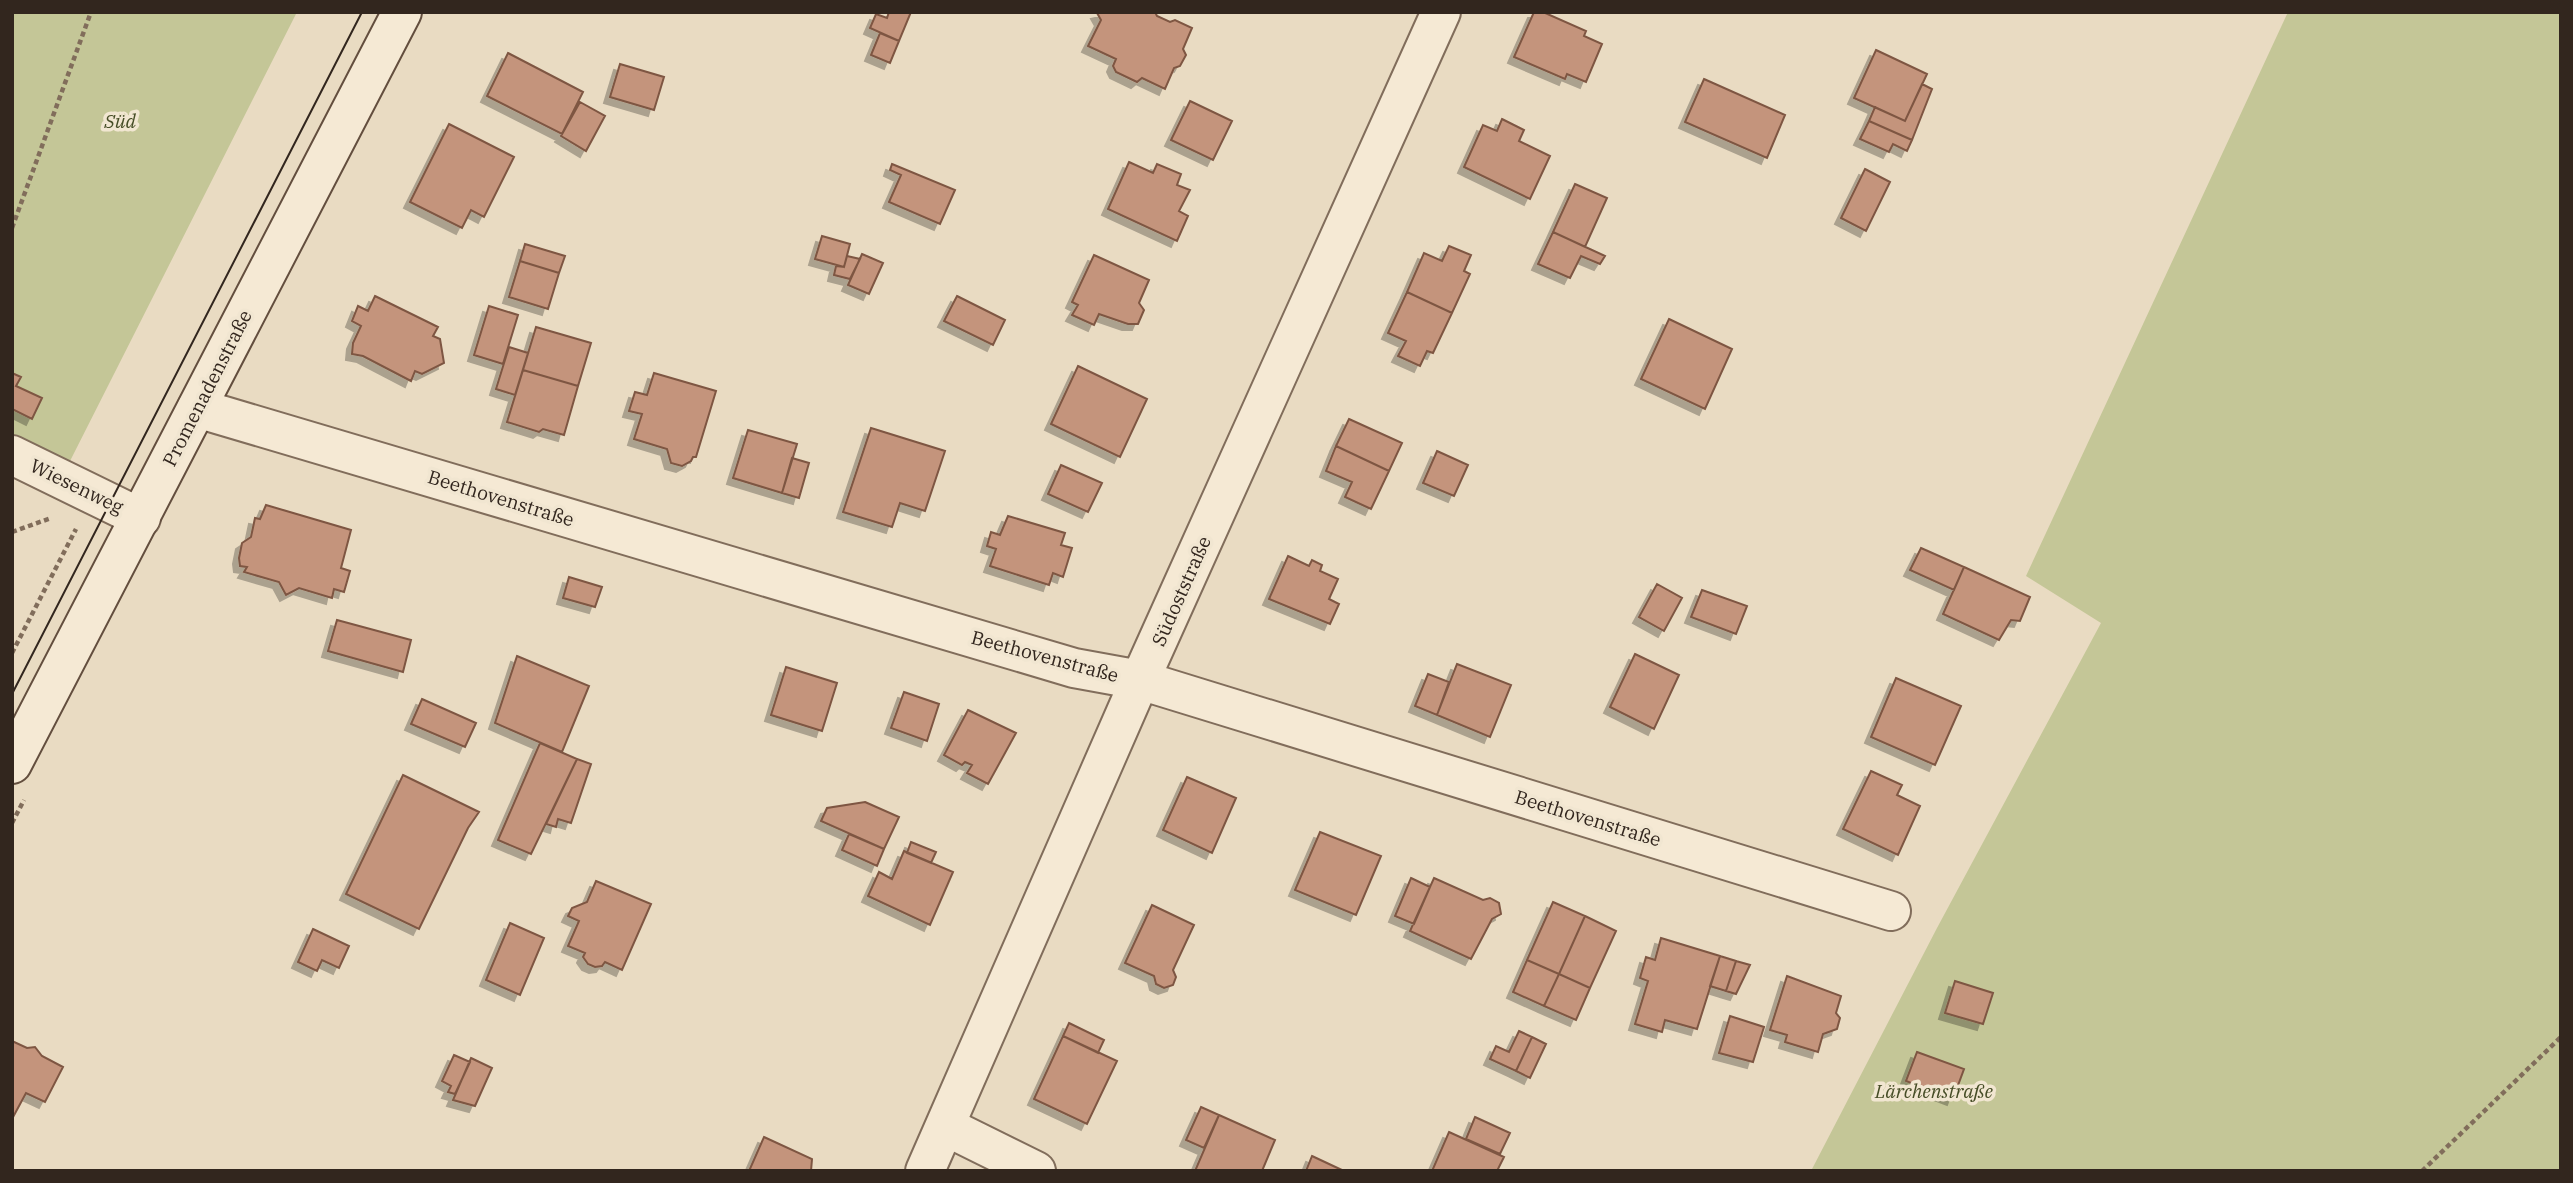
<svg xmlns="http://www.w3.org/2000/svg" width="2573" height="1183" viewBox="0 0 2573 1183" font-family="'IBM Plex Serif',serif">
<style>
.green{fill:#c4c697}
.building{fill:#c4947b;stroke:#7e5643;stroke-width:2;filter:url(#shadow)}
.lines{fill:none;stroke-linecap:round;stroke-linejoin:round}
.street-casing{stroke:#816d5b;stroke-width:42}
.secondary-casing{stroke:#634e3e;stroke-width:42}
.path{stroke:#816d5b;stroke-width:4.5;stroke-dasharray:5 3.5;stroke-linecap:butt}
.street{stroke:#f5e9d4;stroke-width:38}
.secondary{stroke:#f5e9d4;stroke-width:38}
.tram{stroke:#32261e;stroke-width:2}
.labels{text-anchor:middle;stroke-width:7;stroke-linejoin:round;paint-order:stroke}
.park-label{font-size:19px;font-style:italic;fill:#464d26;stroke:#f1e6d1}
.street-label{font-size:19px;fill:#32261e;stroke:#f1e6d1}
</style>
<defs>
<filter id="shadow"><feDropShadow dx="-6" dy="6" stdDeviation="0" flood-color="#0004"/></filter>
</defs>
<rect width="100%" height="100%" fill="#e9dbc2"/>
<!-- green -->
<path class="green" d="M12,12H297L68,465L12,439Z
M2288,12H2561V1171H1811L1937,928L2101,623L2026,576Z"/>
<!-- building -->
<path class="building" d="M889,12H911L899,41L870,28L876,14L887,18Z
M1101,12H1155L1157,16L1170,22L1175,20L1192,28L1183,49L1186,55L1180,66L1174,68L1165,89L1142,78L1137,82L1116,72L1113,66L1116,59L1088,46L1101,20L1097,13Z
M1534,12H1543L1586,31L1584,36L1602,44L1586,82L1567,74L1565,79L1514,57Z
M880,33L899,41L890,63L871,55Z
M1876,50L1927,74L1905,121L1854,98Z
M508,53L583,92L562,134L487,96Z
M620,64L664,77L654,110L610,97Z
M1704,79L1785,115L1767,158L1685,122Z
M1922,84L1932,89L1912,140L1869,121L1875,107L1905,121Z
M1190,101L1232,121L1213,160L1171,140Z
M580,102L605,116L586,151L561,136Z
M1502,119L1524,130L1519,141L1550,156L1530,199L1464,167L1483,125L1497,131Z
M1869,121L1912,140L1907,151L1893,144L1889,152L1860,139Z
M449,124L514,157L484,217L471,210L462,228L410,202Z
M1129,162L1153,173L1157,164L1181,174L1177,185L1190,190L1179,211L1188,216L1177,241L1108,209Z
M892,164L955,190L940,224L889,202L901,175L890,170Z
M1865,169L1890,182L1866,231L1841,218Z
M1575,184L1607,198L1585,247L1553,232Z
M1553,232L1605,256L1600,264L1581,256L1570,278L1538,264Z
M822,236L850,244L844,267L815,259Z
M525,244L565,256L559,273L520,261Z
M1449,246L1471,255L1464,271L1470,274L1452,313L1407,292L1424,253L1442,261Z
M862,254L883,263L869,294L848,285Z
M1094,255L1149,280L1139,303L1144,310L1138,324H1128L1099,314L1094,325L1072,315L1078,305L1072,302Z
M847,256L860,259L850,279L834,275L836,266L844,267Z
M520,261L559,273L548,309L509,297Z
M1407,292L1452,313L1433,353L1427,351L1420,366L1398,356L1406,341L1388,333Z
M375,296L438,327L433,336L440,339L444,363L422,374L415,371L411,381L363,356L352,354L353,343L361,326L352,321L358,306L368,311Z
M957,296L1005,320L993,345L944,321Z
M489,306L518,315L503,364L474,355Z
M1669,319L1732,349L1705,409L1641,379Z
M536,327L591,343L578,386L523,370Z
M509,347L528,353L515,395L496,389Z
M1078,366L1147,399L1120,457L1051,424Z
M523,370L578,386L564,435L543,429L539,432L507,422Z
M12,373L21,377L16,386L42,398L32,419L12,409Z
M654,373L716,391L696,457H693L691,461L682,466L671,463L667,449L634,439L642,414L629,411L635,392L647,395Z
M1349,419L1402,443L1389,471L1336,446Z
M871,428L945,451L925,511L900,503L892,527L843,512Z
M748,430L797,444L782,493L733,478Z
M1336,446L1389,471L1371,509L1345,497L1352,482L1326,471Z
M1437,451L1468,465L1454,496L1423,483Z
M792,458L809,463L799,498L782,493Z
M1061,465L1102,483L1088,512L1048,494Z
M266,505L351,530L341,568L350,571L344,592L334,589L332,598L299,588L286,595L279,582L244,572L247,567L240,566L239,558L242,543L251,537L255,518L260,519Z
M1008,516L1065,533L1061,545L1072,548L1063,577L1053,573L1049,585L990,566L996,549L987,546L991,532L1000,535Z
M1921,548L1964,567L1954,590L1910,570Z
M1288,556L1309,566L1312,560L1322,565L1320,571L1338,579L1329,599L1339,604L1330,624L1269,599Z
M1964,567L2030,597L2020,621L2011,620L1999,640L1943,614Z
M569,577L602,587L595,607L563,598Z
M1657,584L1682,598L1664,631L1639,617Z
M1702,590L1747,606L1736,634L1691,617Z
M337,620L411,640L403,672L328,651Z
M1635,654L1679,675L1654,729L1610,707Z
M517,656L589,686L562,752L495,723Z
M1457,664L1511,685L1490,737L1437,715Z
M786,667L837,683L822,731L771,715Z
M1428,674L1449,682L1437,715L1415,706Z
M1896,678L1961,706L1935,765L1871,737Z
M904,692L939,704L927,741L891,728Z
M422,699L476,723L465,747L411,724Z
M968,710L1016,733L988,784L967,773L972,765L965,762L962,765L944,755Z
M540,743L577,759L531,854L498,840Z
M577,759L591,764L571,823L558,819L556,827L546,824Z
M1871,771L1902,785L1897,795L1920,806L1898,855L1843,829Z
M403,775L479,812L468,828L419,929L346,894Z
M1187,777L1236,798L1212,853L1163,830Z
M865,802L899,817L884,849L821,821L827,808Z
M1320,832L1381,856L1356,915L1295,890Z
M849,834L884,849L877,866L842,850Z
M911,842L936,852L931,863L907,853Z
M904,851L953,872L930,925L868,896L879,872L892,879Z
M1411,878L1430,887L1414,924L1395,916Z
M1434,878L1483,900L1490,898L1499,903L1501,914L1492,919L1471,959L1410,931Z
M596,881L651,904L622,970L605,962L602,966L595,967L588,964L583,957L585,953L568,946L579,921L568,916L572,908L587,902Z
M1553,902L1585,916L1559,974L1527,960Z
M1152,905L1194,925L1173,970L1176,977L1173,985L1164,988L1156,984L1154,976L1125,963Z
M1585,916L1616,931L1590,988L1559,974Z
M510,923L544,938L520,995L486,980Z
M313,929L349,946L339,968L322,960L317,971L298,962Z
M1661,938L1720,956L1697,1029L1665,1020L1662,1032L1635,1024L1648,981L1640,978L1646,957L1655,960Z
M1720,956L1736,961L1726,991L1710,986Z
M1527,960L1559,974L1544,1006L1513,992Z
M1736,961L1750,965L1736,994L1726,991Z
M1559,974L1590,988L1576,1020L1544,1006Z
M1787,976L1841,996L1836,1013L1840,1018L1837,1029L1823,1034L1818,1052L1785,1042L1787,1035L1770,1030Z
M1955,981L1993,993L1983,1024L1945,1013Z
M1730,1016L1764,1027L1753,1062L1719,1053Z
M1069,1023L1104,1040L1098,1053L1063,1036Z
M1519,1031L1532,1037L1516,1071L1490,1059L1496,1046L1509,1052Z
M1063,1036L1117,1061L1087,1124L1034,1099Z
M1532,1037L1546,1044L1530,1078L1516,1071Z
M12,1041L27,1048L35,1047L42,1056L63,1067L45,1102L26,1093L12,1119Z
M1917,1052L1964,1069L1953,1099L1906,1081Z
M454,1055L470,1062L455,1094L448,1092L451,1086L442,1081Z
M471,1058L492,1068L475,1106L453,1100Z
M1201,1107L1219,1115L1204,1148L1186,1140Z
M1219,1115L1275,1140L1262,1171H1195Z
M1475,1117L1510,1133L1500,1154L1466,1139Z
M1449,1132L1504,1157L1497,1171H1432Z
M764,1137L812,1159L811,1171H749Z
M1312,1156L1344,1171H1306Z"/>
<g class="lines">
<defs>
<path id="street" d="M197,408L1074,668L1140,680L1891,911
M12,455L141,518
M945,1126L1036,1171
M925,1171L1140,680L1441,12"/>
<path id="secondary" d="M12,764L402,12"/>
</defs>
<!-- street casing -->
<use href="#street" class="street-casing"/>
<!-- secondary casing -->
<use href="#secondary" class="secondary-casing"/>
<!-- path -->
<path class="path" d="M12,228L91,12
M12,532L51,518
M12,653L76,529
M12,823L24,800
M2422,1171L2561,1037"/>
<!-- street -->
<use href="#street" class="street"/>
<!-- secondary -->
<use href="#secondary" class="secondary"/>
<!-- tram -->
<path class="tram" d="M12,694L362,12"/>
</g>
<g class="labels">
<!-- park labels -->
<g class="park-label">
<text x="120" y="128">Süd</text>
<text x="1934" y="1098">Lärchenstraße</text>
</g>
<!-- street labels -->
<g class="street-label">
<text transform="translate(207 388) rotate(-63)" y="7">Promenadenstraße</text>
<text transform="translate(77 486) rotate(26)" y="7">Wiesenweg</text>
<text transform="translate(501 498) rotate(17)" y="7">Beethovenstraße</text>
<text transform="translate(1181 591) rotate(-66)" y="7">Südoststraße</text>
<text transform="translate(1045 656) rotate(15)" y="7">Beethovenstraße</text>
<text transform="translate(1588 818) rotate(17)" y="7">Beethovenstraße</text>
</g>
</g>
<!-- border -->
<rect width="2573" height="1183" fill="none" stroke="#32261e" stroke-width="28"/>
</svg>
